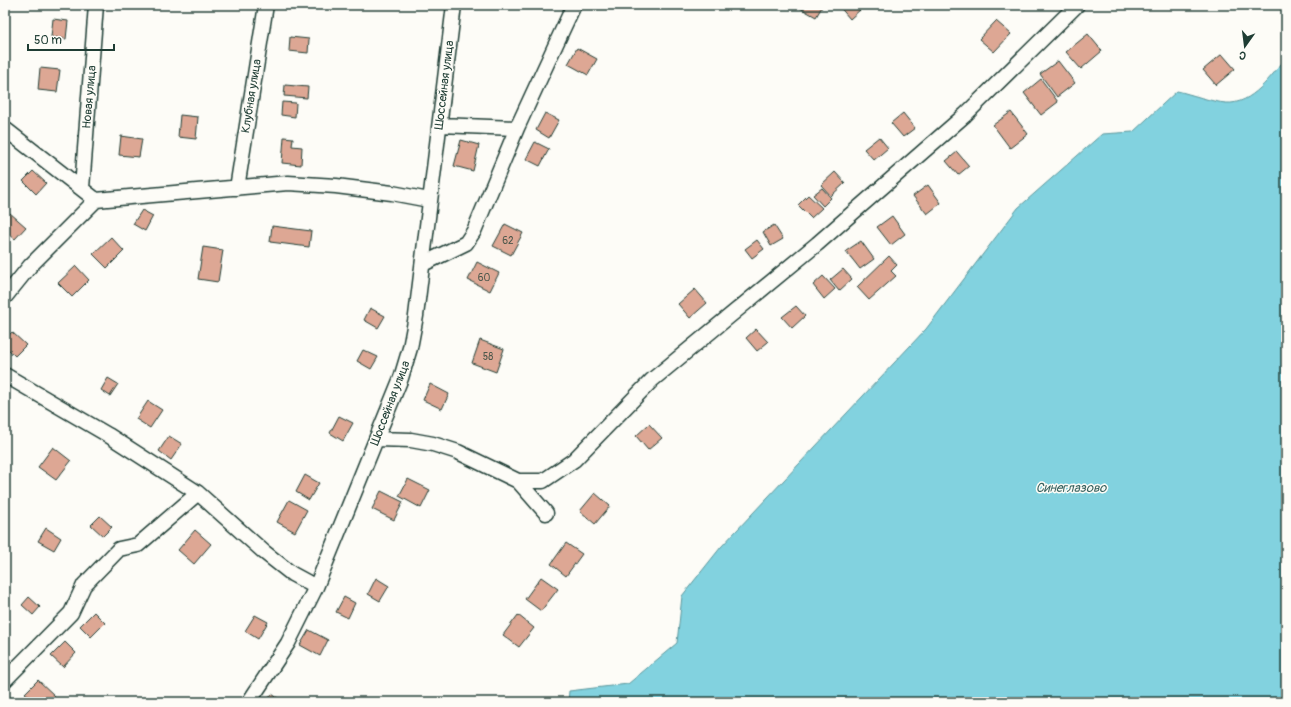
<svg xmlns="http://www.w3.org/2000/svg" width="1291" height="707" viewBox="0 0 1291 707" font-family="Pangolin,sans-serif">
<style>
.water{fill:#82d2df;stroke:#5a969b}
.building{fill:#dda794;stroke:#1f3d34}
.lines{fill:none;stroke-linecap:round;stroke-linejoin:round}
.minor-casing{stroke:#1f3d34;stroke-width:17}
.minor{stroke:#fdfcf7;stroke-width:14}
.labels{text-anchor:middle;stroke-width:3;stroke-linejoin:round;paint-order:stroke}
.number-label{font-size:10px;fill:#4e584c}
.street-label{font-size:12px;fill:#1f3d34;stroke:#fdfcf7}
.water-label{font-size:13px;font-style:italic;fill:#38625f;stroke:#fdfcf7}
</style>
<rect width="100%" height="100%" fill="#fdfcf7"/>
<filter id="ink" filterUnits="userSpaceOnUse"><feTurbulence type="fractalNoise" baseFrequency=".025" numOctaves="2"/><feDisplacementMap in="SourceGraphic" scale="8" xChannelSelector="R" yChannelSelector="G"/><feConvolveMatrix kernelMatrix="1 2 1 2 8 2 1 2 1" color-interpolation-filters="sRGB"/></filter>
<g filter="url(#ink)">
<!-- water -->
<path class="water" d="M1286,58V702H568L569,691L628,684L677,643L682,596L721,547L926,329L1018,208L1102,134L1133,132L1177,91C1191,94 1212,102 1226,103C1252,105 1271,76 1286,58Z"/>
<!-- building -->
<path class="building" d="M801,5H823L816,17L800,8Z
M838,5H858L861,9L850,19Z
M53,19L68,21L66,39L51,37Z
M996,21L1011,34L994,52L979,39Z
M1088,34L1102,51L1081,69L1066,52Z
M290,37L309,39L308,53L289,51Z
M577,48L597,59L588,75L568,64Z
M1222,54L1235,69L1216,85L1203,70Z
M1058,61L1075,83L1057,97L1040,74Z
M40,68L60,70L57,92L38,90Z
M1041,79L1058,102L1041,115L1024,93Z
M285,85L308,87L307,98L284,96Z
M282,102L296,103L295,117L281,115Z
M1011,112L1028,134L1010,148L993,125Z
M545,113L559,120L549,138L536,130Z
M903,113L915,128L903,137L891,123Z
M180,115L198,117L196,139L178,137Z
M121,136L142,139L139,157L119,155Z
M284,137L293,138L292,146L302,147L301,165L282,163Z
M879,137L888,148L874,160L864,149Z
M461,140L479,145L473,171L454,166Z
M535,142L549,149L540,166L526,159Z
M957,152L969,166L958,175L946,161Z
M33,171L46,183L36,194L23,181Z
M835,172L845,183L831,196L821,185Z
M928,185L941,203L927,214L913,196Z
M822,188L831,198L823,206L813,195Z
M808,195L822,208L811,218L798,205Z
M142,210L153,216L145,231L133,224Z
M10,213L26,227L15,239L5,231V219Z
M892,216L905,234L891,245L877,227Z
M505,224L523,233L511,255L493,246Z
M774,225L783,239L771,246L763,232Z
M272,226L311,231L309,247L270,242Z
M111,237L124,251L107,268L93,254Z
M757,240L764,249L752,258L745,249Z
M861,241L874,259L860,269L846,251Z
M203,247L223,250L218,282L198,279Z
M889,256L897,265L891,271L896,276L869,300L857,287Z
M477,262L499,273L490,291L468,280Z
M76,266L89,280L72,297L58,283Z
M843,269L852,279L839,291L830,280Z
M823,276L835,289L824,299L813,285Z
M695,289L707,303L690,318L678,304Z
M796,306L805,316L792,328L782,317Z
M370,308L385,316L378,328L364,320Z
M756,329L768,342L757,351L746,338Z
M12,332L26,345L15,356L5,346V339Z
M480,340L504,349L496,372L472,363Z
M363,350L378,357L371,369L357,361Z
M108,378L118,384L110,396L101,390Z
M430,384L449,394L442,409L423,400Z
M148,401L162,410L150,428L136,419Z
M339,416L353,423L343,441L330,433Z
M649,424L662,438L648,450L636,436Z
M169,436L182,444L171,460L159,451Z
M53,447L71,461L56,480L38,467Z
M305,475L319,483L309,500L296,492Z
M408,479L430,490L421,508L399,496Z
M381,491L403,502L394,520L372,509Z
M595,493L610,506L595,524L580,511Z
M289,500L307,510L295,532L277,522Z
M100,516L112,527L103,536L91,525Z
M46,528L61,538L54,550L38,541Z
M195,530L211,544L194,564L178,550Z
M566,543L582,554L566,576L551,564Z
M541,577L558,589L541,611L525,599Z
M376,578L389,586L380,601L368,594Z
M29,597L40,607L33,615L22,605Z
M344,597L355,603L348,618L336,612Z
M94,612L105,623L91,637L80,626Z
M255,615L268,622L258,639L245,631Z
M518,615L534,628L519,647L503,635Z
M309,630L328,640L320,656L300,645Z
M65,642L76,653L63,667L51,656Z
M38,680L55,696L49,702H35L25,693Z
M272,694L283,702H266Z"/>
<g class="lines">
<defs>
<path id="minor" d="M440,125L517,128L574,5
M5,129L96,200L288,183L336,186L392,193L429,200
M82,188L96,5
M237,188L266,5
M423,264L466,243L474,231L517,128
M5,297L30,266L96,200
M5,375L108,435L198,493L264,552L292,574L316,587
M376,439L411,440L433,444L458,452L518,481L546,513
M518,481H543L574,460L652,380L817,244L965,115L1077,5
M5,680L71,613L84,585L119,549L138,545L198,493
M249,702L288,643L316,587L401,378L410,348L416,316L454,5"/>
</defs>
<!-- minor casing -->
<use href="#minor" class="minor-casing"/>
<!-- minor -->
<use href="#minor" class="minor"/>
</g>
</g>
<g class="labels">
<!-- number labels -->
<g class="number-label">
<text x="508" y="244">62</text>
<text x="484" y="281">60</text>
<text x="488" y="360">58</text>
</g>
<!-- street labels -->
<g class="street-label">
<text transform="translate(444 85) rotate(-83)" y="4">Шоссейная улица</text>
<text transform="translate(251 96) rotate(-81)" y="4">Клубная улица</text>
<text transform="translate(89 97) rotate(-85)" y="4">Новая улица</text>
<text transform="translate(390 403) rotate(-69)" y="4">Шоссейная улица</text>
</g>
<!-- water labels -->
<g class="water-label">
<text x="1071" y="492">Синеглазово</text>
</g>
</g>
<!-- margin -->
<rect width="1291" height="707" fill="none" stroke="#fdfcf7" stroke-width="20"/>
<rect x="10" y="10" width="1271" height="687" fill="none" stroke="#1f3d34" stroke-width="1.5" filter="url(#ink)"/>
<!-- north arrow -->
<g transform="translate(1245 46) rotate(194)" stroke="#fdfcf7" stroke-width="3" paint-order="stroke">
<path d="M0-3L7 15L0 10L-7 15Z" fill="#1f3d34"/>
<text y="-6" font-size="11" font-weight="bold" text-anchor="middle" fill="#1f3d34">С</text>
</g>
<!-- scale -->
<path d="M28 44v6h86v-6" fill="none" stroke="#1f3d34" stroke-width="2"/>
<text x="34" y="44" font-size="12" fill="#1f3d34" stroke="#fdfcf7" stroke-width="3" paint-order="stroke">50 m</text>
</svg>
